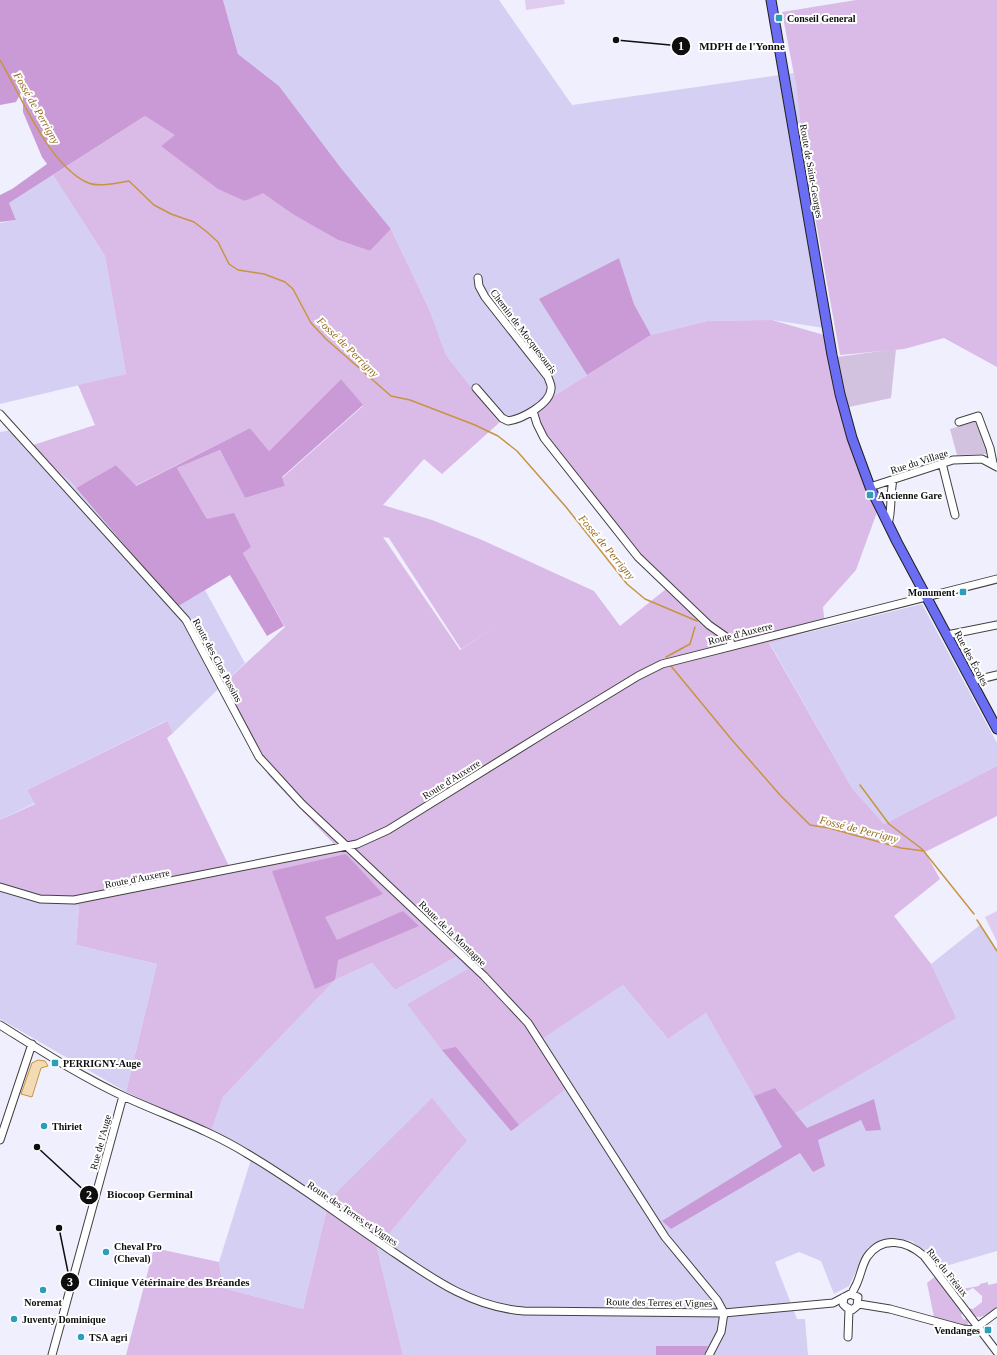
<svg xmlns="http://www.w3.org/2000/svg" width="997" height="1355" viewBox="0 0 997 1355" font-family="'Times New Roman',serif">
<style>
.farmland{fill:#d5d0f3}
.green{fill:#dabae7;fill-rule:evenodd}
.forest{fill:#ca9ad7}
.cemetery{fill:#d2c1df}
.pitch{fill:#e0ccef}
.water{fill:#f3dbb6;stroke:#c79540}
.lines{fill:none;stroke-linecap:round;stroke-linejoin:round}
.stream{stroke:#c79540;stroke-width:1.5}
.minor-casing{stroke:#414141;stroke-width:9}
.major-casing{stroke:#1f1f1f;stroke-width:11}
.minor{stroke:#fff;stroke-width:7}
.major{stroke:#6b6df2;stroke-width:9}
.poi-dot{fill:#2c9eb8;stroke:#fff;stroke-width:1.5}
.labels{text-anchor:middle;stroke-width:4;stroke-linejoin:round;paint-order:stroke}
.poi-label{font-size:10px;font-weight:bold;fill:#0e0e0e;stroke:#fff;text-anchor:start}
.street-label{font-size:10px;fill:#0e0e0e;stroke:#fff}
.water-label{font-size:11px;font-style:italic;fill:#936b1b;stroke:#fff}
.leader{fill:none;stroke:#0e0e0e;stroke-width:1.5}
.callout-dot{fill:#0e0e0e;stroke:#fff;stroke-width:1.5}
.mark-label{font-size:12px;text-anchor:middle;font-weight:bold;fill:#fff}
.callout-label{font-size:11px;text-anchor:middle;font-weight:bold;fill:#0e0e0e;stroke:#fff;stroke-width:4;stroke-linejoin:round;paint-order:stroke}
</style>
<rect width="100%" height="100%" fill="#f0effe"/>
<!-- farmland -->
<path class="farmland" d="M223,0H499L572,105L794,73L804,137L824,328L772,320L707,321L651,335L634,304L619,258L540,299L587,375L536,407L499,423L446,355L430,311L391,229L341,168L279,86L238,54Z
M53,175L105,256L126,374L0,404V223L16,220L9,203Z
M11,430L27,447L69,480L177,607L205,590L245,663L173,733L166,721L27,790L35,803L0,820V432Z
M922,604L997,743V766L884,824L852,788L769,642Z
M0,890L79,906L76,945L157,964L126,1092L0,1019Z
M980,925L997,950V1251L939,1268L912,1241L893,1238L868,1247L849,1286L834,1294L821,1261L799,1252L775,1262L797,1319H805L808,1355H403L377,1248L467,1141L329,1200L303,1309L223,1288L219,1262L253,1153L211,1132L223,1097L335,980L372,963L395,990L456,957L469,970L407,1004L538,1042L623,985L668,1039L706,1013L754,1095L955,1018L931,964Z"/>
<!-- green -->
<path class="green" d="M856,0H997V367L944,338L904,349L840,355L806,167L796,85L782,12Z
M145,116L176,135L161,146L245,201L263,192L294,215L338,240L370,251L391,229L430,311L446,355L499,423L442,474L424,459L383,505L432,520L482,540L594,591L620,626L666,589L542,435L536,407L651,335L707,321L772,320L824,335L862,481L877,512L856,570L823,607L825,627L769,643L852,788L884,824L997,766V816L925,852L940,879L894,916L931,964L956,1018L795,1113L775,1088L754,1096L706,1013L668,1039L623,985L538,1042L567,1088L511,1131L442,1050L407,1004L468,969L456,957L395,990L372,963L335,980L223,1097L211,1132L126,1092L157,964L76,945L79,906L0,890V820L35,804L27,790L167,721L173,733L167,738L230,868L335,845L269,776L219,688L285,627L243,553L207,519L177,468L220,450L245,498L285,486L282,478L363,406L341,379L269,451L250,428L135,486L116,465L76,488L69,480L27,447L95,425L78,385L126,374L105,256L53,175ZM383,537L389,538L461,649L500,624L460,650Z
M432,1098L467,1141L377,1248L403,1355H126L154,1248L219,1262L223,1288L303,1309L329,1200Z
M936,1276L963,1312L961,1315L964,1320L967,1318L969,1321L967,1326L964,1327L941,1321L934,1317L927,1283Z
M988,1282V1285L997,1283V1308C988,1315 974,1324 969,1308L973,1309L982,1302V1296L973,1288L965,1292L962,1289L979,1286L980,1284Z"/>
<!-- forest -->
<path class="forest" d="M0,0H223L238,54L279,86L341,168L391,229L370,251L338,240L294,215L263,193L245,201L218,189L161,146L175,135L145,116L9,203L16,220L0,222V195L12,189L47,164L42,157L23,112V89L16,102L0,105Z
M619,258L634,304L651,335L587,375L539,299Z
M341,379L363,405L282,477L285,486L245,498L220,450L177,468L207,519L234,513L251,547L243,553L284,626L267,636L230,575L177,607L76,488L116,465L136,486L250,428L269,451Z
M346,854L383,894L325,917L337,940L403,911L419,926L338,960L335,980L315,989L272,871Z
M456,1047L519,1125L511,1131L442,1050Z
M775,1088L807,1128L874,1099L881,1130L866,1131L861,1120L818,1140L825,1166L813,1172L800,1153L671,1229L662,1221L782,1147L754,1096Z
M656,1346H708L704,1355H656Z"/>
<!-- cemetery -->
<path class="cemetery" d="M896,349L891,398L849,407L837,357Z
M977,421L989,454L957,455L950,429Z"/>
<!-- pitch -->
<path class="pitch" d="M525,0H564L565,4L526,10Z
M997,911V942L985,917Z"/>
<!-- water -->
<path class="water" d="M38,1060L45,1061L48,1066L41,1068L32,1097L21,1094L32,1063Z"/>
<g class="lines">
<!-- stream -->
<path class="stream" d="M0,60C21,96 48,163 86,182C98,188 116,183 129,181L154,205L171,214L194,222L207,232L218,242L229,264L238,270L264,274L285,282L293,289L311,323L326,339L391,396L410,400L475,425L498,436L517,451L566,507L627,584L645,599L697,621
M666,657L690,644L695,627
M671,666L732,740L780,795L810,825L829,828L901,848L924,851
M860,785L889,824L922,849L974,914
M977,920L997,951"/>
<defs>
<path id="minor" d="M476,388L502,418L508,421C522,419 550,404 551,389C552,385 549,381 548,377L485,297L479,286L478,278
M533,411L537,424L544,438L638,557L709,625L729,639L732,646
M0,414L186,620L259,757L302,804L484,976L528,1023L665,1237L717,1300L724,1313
M959,422L978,416L990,448L993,463
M942,463L955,515
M870,487L953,460L982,459L997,467
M887,521L889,520C892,506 890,493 893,480
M947,635L997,625
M972,681L997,675
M0,887L40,899L74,900L357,844L388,830L551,729L638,676L662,664L997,579
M0,1025C40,1050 80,1076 123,1096C164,1115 207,1129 246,1153C294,1181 340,1216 386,1247C430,1277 470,1307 524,1311L724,1313L833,1303L850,1294L858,1297L857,1306L852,1310L846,1307L843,1304L844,1297
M0,1140L32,1044
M852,1294C853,1290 856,1286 857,1283C861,1274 862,1265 867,1257C882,1235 907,1241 924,1256L997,1352
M859,1304L890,1309L963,1329L973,1330L997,1312
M848,1337L849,1309
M52,1355L123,1096
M709,1355L721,1332L724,1313"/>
<path id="major" d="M771,0L832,355L840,394L852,438L870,487L897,542L997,729"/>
</defs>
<!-- minor casing -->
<use href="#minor" class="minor-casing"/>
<!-- major casing -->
<use href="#major" class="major-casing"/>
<!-- minor -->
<use href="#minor" class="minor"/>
<!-- major -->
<use href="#major" class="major"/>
</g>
<!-- markers -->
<g class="poi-dot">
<rect x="775" y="14" width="8" height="8" rx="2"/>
<rect x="866" y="491" width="8" height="8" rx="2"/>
<rect x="959" y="588" width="8" height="8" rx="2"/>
<rect x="51" y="1059" width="8" height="8" rx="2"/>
<circle cx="44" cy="1126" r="4"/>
<circle cx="106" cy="1252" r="4"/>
<circle cx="43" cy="1290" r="4"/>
<circle cx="14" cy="1319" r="4"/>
<rect x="984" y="1326" width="8" height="8" rx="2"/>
<circle cx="81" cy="1337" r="4"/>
</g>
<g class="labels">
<!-- poi labels -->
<g class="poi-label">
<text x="787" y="22">Conseil General</text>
<text x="878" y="499">Ancienne Gare</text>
<text x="955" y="596" text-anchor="end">Monument</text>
<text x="63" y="1067">PERRIGNY-Auge</text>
<text x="52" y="1130">Thiriet</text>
<text x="114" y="1250">Cheval Pro<tspan x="114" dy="12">(Cheval)</tspan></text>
<text x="43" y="1306" text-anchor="middle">Noremat</text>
<text x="22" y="1323">Juventy Dominique</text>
<text x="980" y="1334" text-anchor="end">Vendanges</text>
<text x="89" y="1341">TSA agri</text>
</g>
<!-- street labels -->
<g class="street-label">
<text transform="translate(812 171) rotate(80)" y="4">Route de Saint-Georges</text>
<text transform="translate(524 331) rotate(53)" y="4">Chemin de Mocquesouris</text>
<text transform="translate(919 461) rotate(-18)" y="4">Rue du Village</text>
<text transform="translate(740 633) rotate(-14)" y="4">Route d'Auxerre</text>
<text transform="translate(972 658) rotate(62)" y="4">Rue des Écoles</text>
<text transform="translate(218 660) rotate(62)" y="4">Route des Clos Pussins</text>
<text transform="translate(451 779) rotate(-32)" y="4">Route d'Auxerre</text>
<text transform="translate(137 878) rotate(-11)" y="4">Route d'Auxerre</text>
<text transform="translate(453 933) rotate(44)" y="4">Route de la Montagne</text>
<text transform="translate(100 1142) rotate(-75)" y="4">Rue de l'Auge</text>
<text transform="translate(353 1213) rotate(34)" y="4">Route des Terres et Vignes</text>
<text transform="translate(948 1272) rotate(51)" y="4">Rue du Fréaux</text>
<text transform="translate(659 1302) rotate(1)" y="4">Route des Terres et Vignes</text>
</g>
<!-- water labels -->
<g class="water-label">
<text transform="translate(37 108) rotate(60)" y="4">Fossé de Perrigny</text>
<text transform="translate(348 347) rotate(44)" y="4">Fossé de Perrigny</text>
<text transform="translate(607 547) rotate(50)" y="4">Fossé de Perrigny</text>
<text transform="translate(859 829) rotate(14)" y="4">Fossé de Perrigny</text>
</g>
</g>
<!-- callouts -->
<path class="leader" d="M616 40L681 46M37 1147L89 1195M59 1228L70 1282"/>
<g class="callout-dot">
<circle cx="616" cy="40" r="4"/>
<circle cx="37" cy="1147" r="4"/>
<circle cx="59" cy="1228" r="4"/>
<circle cx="681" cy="46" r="10"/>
<circle cx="89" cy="1195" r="10"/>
<circle cx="70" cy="1282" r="10"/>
</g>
<g class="mark-label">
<text x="681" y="50">1</text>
<text x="89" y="1199">2</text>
<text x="70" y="1286">3</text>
</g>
<g class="callout-label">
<text x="742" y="50">MDPH de l'Yonne</text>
<text x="150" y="1198">Biocoop Germinal</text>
<text x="169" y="1286">Clinique Vétérinaire des Bréandes</text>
</g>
</svg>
